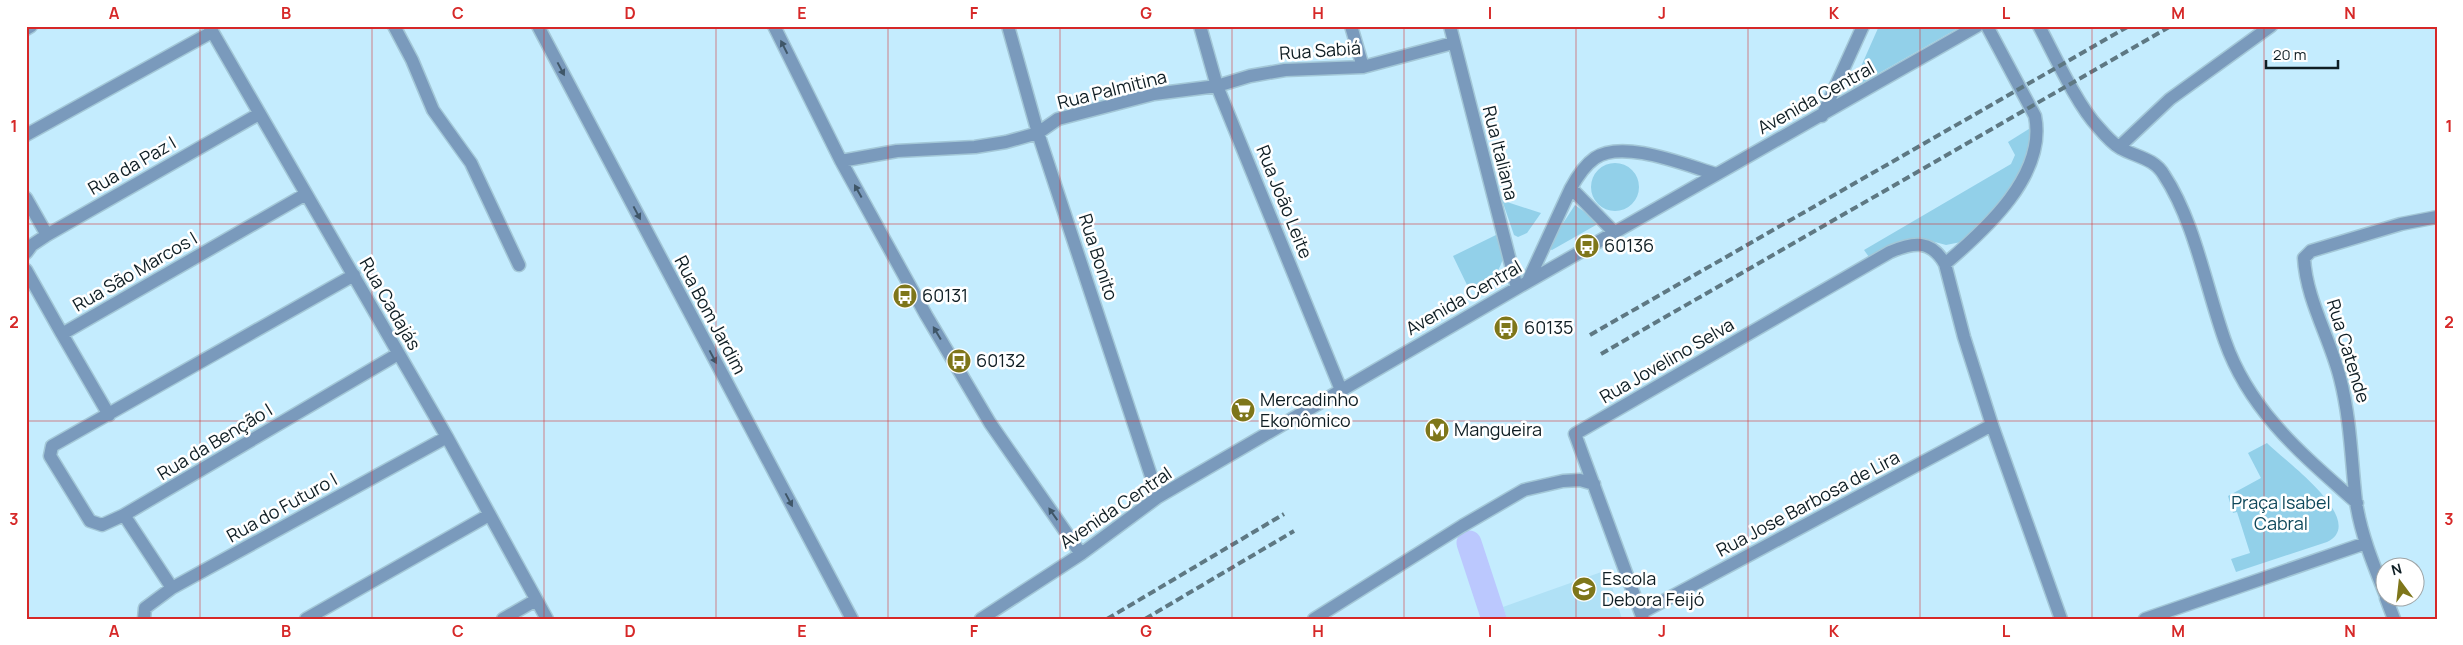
<svg xmlns="http://www.w3.org/2000/svg" width="2463" height="645" viewBox="0 0 2463 645" font-family="Manrope,sans-serif">
<style>
.built{fill:#b0e1f6}
.green{fill:#92d0e9}
.lines{fill:none;stroke-linecap:round;stroke-linejoin:round}
.canal{stroke:#bbc8fe;stroke-width:25}
.minor-casing{stroke:#a3c7d7;stroke-width:15}
.minor{stroke:#7a9abc;stroke-width:12}
.rail{stroke:#5e7883;stroke-width:4;stroke-dasharray:8 4;stroke-linecap:butt}
.oneway{fill:#3f5668}
.grid{fill:none;stroke:#d62828;stroke-width:1;stroke-opacity:0.55}
.labels{text-anchor:middle;stroke-width:5;stroke-linejoin:round;paint-order:stroke}
.street-label{font-size:18px;fill:#0f1e24;stroke:#fff}
.poi-label{font-size:18px;fill:#0f1e24;stroke:#fff;text-anchor:start}
.park-label{font-size:18px;fill:#0f485b;stroke:#fff}
.neatline{fill:none;stroke:#d62828;stroke-width:2}
.grid-label{font-size:16px;text-anchor:middle;font-weight:bold;fill:#d62828}
</style>
<rect width="100%" height="100%" fill="#c4ecfe"/>
<!-- built -->
<path class="built" d="M1607,570L1622,619H1507L1503,607Z"/>
<!-- green -->
<path class="green" d="M1879,26H1962L1851,89Z
M2032,127L2030,175L1966,241L1946,245L1920,238L1911,239L1869,257L1864,250L2011,164L2015,155L2008,142Z
M1591 187a24 24 0 1 1 48 0a24 24 0 1 1-48 0Z
M1502,200L1507,202L1541,213L1527,233L1518,237L1514,235Z
M1575,205L1597,221L1596,225L1552,250L1549,249L1548,246Z
M1496,235L1500,248L1505,252C1498,276 1493,282 1468,287L1453,256Z
M2267,443C2281,458 2370,521 2327,542L2236,572L2231,559L2250,553L2237,512L2233,513L2228,496L2261,478L2248,453Z"/>
<g class="lines">
<!-- canal -->
<path class="canal" d="M1469,543L1494,619"/>
<defs>
<path id="minor" d="M209,26L447,437L547,619
M394,26L412,60L433,110L471,163L519,265
M538,26L852,619
M774,26L841,161L926,315L990,423L1081,554
M1008,26L1038,133L1158,497
M1200,26L1217,86L1341,390
M1351,26L1363,67
M1450,26L1517,288
M1987,26L2035,116C2047,175 1985,230 1945,264L1964,337L1992,425L2061,619
M2039,26C2054,54 2077,105 2098,127C2104,134 2112,143 2120,148C2136,157 2154,158 2164,175C2195,222 2206,288 2225,341C2250,412 2303,455 2357,503
M26,29L31,26
M1822,116L1863,26
M26,135L212,32
M2119,147L2170,99L2271,26
M841,161L897,151L975,147L1006,142L1038,133L1058,119L1154,94L1217,86L1250,76L1285,70L1363,67L1453,43
M1571,188L1615,233
M26,198L47,235
M26,253L32,245L47,235L259,114
M26,270L62,334
M1528,281L1571,188C1577,177 1585,165 1595,158C1623,139 1685,165 1716,174
M109,415L62,334L306,194
M124,515L102,525L90,521L50,456L52,446L354,275
M172,588L124,515L398,354
M2386,596C2374,566 2361,535 2356,502C2351,459 2351,421 2340,378C2330,338 2306,299 2304,258L2311,251L2401,224L2437,217
M2386,598L2394,619
M1641,613L1992,425
M144,619L145,608L172,588L447,437
M306,619L489,515
M503,619L536,600
M981,619L1081,554L1158,497L1517,288L1977,26
M1314,619L1462,526L1524,490L1563,481L1580,480L1594,484
M1643,619L1575,434L1890,252C1913,242 1931,239 1945,264
M2145,619L2366,543"/>
</defs>
<!-- minor casing -->
<use href="#minor" class="minor-casing"/>
<!-- minor -->
<use href="#minor" class="minor"/>
<!-- rail -->
<path class="rail" d="M1590,335L2129,26
M1601,354L2171,26
M1107,619L1284,514
M1145,619L1294,531"/>
</g>
<!-- one-way arrows -->
<defs><path id="oneway-solid" d="M-6-.8H1V-3.2L6.5 0L1 3.2V.8H-6Z" transform="scale(1.25)"/></defs>
<g class="oneway">
<use href="#oneway-solid" transform="translate(784 47) rotate(-117)"/>
<use href="#oneway-solid" transform="translate(561 69) rotate(62)"/>
<use href="#oneway-solid" transform="translate(858 191) rotate(-119)"/>
<use href="#oneway-solid" transform="translate(637 213) rotate(62)"/>
<use href="#oneway-solid" transform="translate(937 333) rotate(-121)"/>
<use href="#oneway-solid" transform="translate(713 357) rotate(62)"/>
<use href="#oneway-solid" transform="translate(789 500) rotate(62)"/>
<use href="#oneway-solid" transform="translate(1053 514) rotate(-125)"/>
</g>
<!-- grid -->
<path class="grid" d="M200,26V619M372,26V619M544,26V619M716,26V619M888,26V619M1060,26V619M1232,26V619M1404,26V619M1576,26V619M1748,26V619M1920,26V619M2092,26V619M2264,26V619M26,224H2437M26,421H2437"/>
<!-- icons -->
<defs>
<symbol id="bus-disc" viewBox="-11 -11 22 22"><circle r="9.5" fill="#7e761a" stroke="#fff"/><path d="M-5-6H5V4H4V6H2V4H-2V6H-4V4H-5ZM-3.5-4V0h7V-4ZM-3.5 1.2v1.5H-2V1.2ZM2 1.2v1.5H3.5V1.2Z" fill="#fff"/></symbol>
<symbol id="supermarket-disc" viewBox="-11 -11 22 22"><circle r="9.5" fill="#7e761a" stroke="#fff"/><path d="M-6-5.5h2.5l.6 2H6L4.5 2H-2.5L-4.4-4H-6ZM-1.5 3.2a1.3 1.3 0 1 0 .1 0ZM3 3.2a1.3 1.3 0 1 0 .1 0Z" fill="#fff"/></symbol>
<symbol id="metro-disc" viewBox="-11 -11 22 22"><circle r="9.5" fill="#7e761a" stroke="#fff"/><path d="M-5.5 5V-5H-3L0 0L3-5H5.5V5H3V-.5L0 4L-3-.5V5Z" fill="#fff"/></symbol>
<symbol id="school-disc" viewBox="-11 -11 22 22"><circle r="9.5" fill="#7e761a" stroke="#fff"/><path d="M0-5L7-2L0 1L-7-2ZM-4 1L0 2.5L4 1V4Q0 6-4 4Z" fill="#fff"/></symbol>
</defs>
<g fill-rule="evenodd">
<use href="#bus-disc" x="1573" y="232" width="28" height="28"/>
<use href="#bus-disc" x="891" y="282" width="28" height="28"/>
<use href="#bus-disc" x="1492" y="314" width="28" height="28"/>
<use href="#bus-disc" x="945" y="347" width="28" height="28"/>
<use href="#supermarket-disc" x="1229" y="396" width="28" height="28"/>
<use href="#metro-disc" x="1423" y="416" width="28" height="28"/>
<use href="#school-disc" x="1570" y="575" width="28" height="28"/>
</g>
<g class="labels">
<!-- street labels -->
<g class="street-label">
<text transform="translate(1320 51) rotate(-4)" y="6">Rua Sabiá</text>
<text transform="translate(1112 90) rotate(-14)" y="6">Rua Palmitina</text>
<text transform="translate(1816 98) rotate(-29)" y="6">Avenida Central</text>
<text transform="translate(1500 153) rotate(76)" y="6">Rua Italiana</text>
<text transform="translate(132 166) rotate(-30)" y="6">Rua da Paz I</text>
<text transform="translate(1284 202) rotate(68)" y="6">Rua João Leite</text>
<text transform="translate(1098 257) rotate(72)" y="6">Rua Bonito</text>
<text transform="translate(135 272) rotate(-30)" y="6">Rua São Marcos I</text>
<text transform="translate(1464 298) rotate(-30)" y="6">Avenida Central</text>
<text transform="translate(390 304) rotate(60)" y="6">Rua Cadajás</text>
<text transform="translate(710 315) rotate(62)" y="6">Rua Bom Jardim</text>
<text transform="translate(2348 351) rotate(73)" y="6">Rua Catende</text>
<text transform="translate(1667 361) rotate(-30)" y="6">Rua Jovelino Selva</text>
<text transform="translate(215 442) rotate(-31)" y="6">Rua da Benção I</text>
<text transform="translate(1808 504) rotate(-28)" y="6">Rua Jose Barbosa de Lira</text>
<text transform="translate(282 508) rotate(-29)" y="6">Rua do Futuro I</text>
<text transform="translate(1116 508) rotate(-34)" y="6">Avenida Central</text>
</g>
<!-- poi labels -->
<g class="poi-label">
<text x="1604" y="252">60136</text>
<text x="922" y="302">60131</text>
<text x="1524" y="334">60135</text>
<text x="976" y="367">60132</text>
<text x="1260" y="406">Mercadinho<tspan x="1260" dy="21">Ekonômico</tspan></text>
<text x="1454" y="436">Mangueira</text>
<text x="1602" y="585">Escola<tspan x="1602" dy="21">Debora Feijó</tspan></text>
</g>
<!-- park labels -->
<g class="park-label">
<text x="2281" y="509">Praça Isabel<tspan x="2281" dy="21">Cabral</tspan></text>
</g>
</g>
<!-- border -->
<rect width="2463" height="645" fill="none" stroke="#ffffff" stroke-width="55"/>
<!-- north arrow -->
<g transform="translate(2400 582) rotate(345)"><circle r="24" fill="#ffffff" stroke="#9fa5a7"/>
<path d="M0-4L9 19L0 12L-9 19Z" fill="#7e761a"/>
<text y="-8" font-size="14" font-weight="bold" text-anchor="middle" fill="#0f1e24">N</text>
</g>
<!-- scale -->
<path d="M2266 60v8h72v-8" fill="none" stroke="#0f1e24" stroke-width="2.5"/>
<text x="2273" y="60" font-size="15" fill="#0f1e24" stroke="#ffffff" stroke-width="4" paint-order="stroke">20 m</text>
<rect x="28" y="28" width="2408" height="590" class="neatline"/>
<g class="grid-label">
<text x="114" y="19">A</text>
<text x="286" y="19">B</text>
<text x="458" y="19">C</text>
<text x="630" y="19">D</text>
<text x="802" y="19">E</text>
<text x="974" y="19">F</text>
<text x="1146" y="19">G</text>
<text x="1318" y="19">H</text>
<text x="1490" y="19">I</text>
<text x="1662" y="19">J</text>
<text x="1834" y="19">K</text>
<text x="2006" y="19">L</text>
<text x="2178" y="19">M</text>
<text x="2350" y="19">N</text>
<text x="14" y="132">1</text>
<text x="2449" y="132">1</text>
<text x="14" y="328">2</text>
<text x="2449" y="328">2</text>
<text x="14" y="525">3</text>
<text x="2449" y="525">3</text>
<text x="114" y="637">A</text>
<text x="286" y="637">B</text>
<text x="458" y="637">C</text>
<text x="630" y="637">D</text>
<text x="802" y="637">E</text>
<text x="974" y="637">F</text>
<text x="1146" y="637">G</text>
<text x="1318" y="637">H</text>
<text x="1490" y="637">I</text>
<text x="1662" y="637">J</text>
<text x="1834" y="637">K</text>
<text x="2006" y="637">L</text>
<text x="2178" y="637">M</text>
<text x="2350" y="637">N</text>
</g>
</svg>
